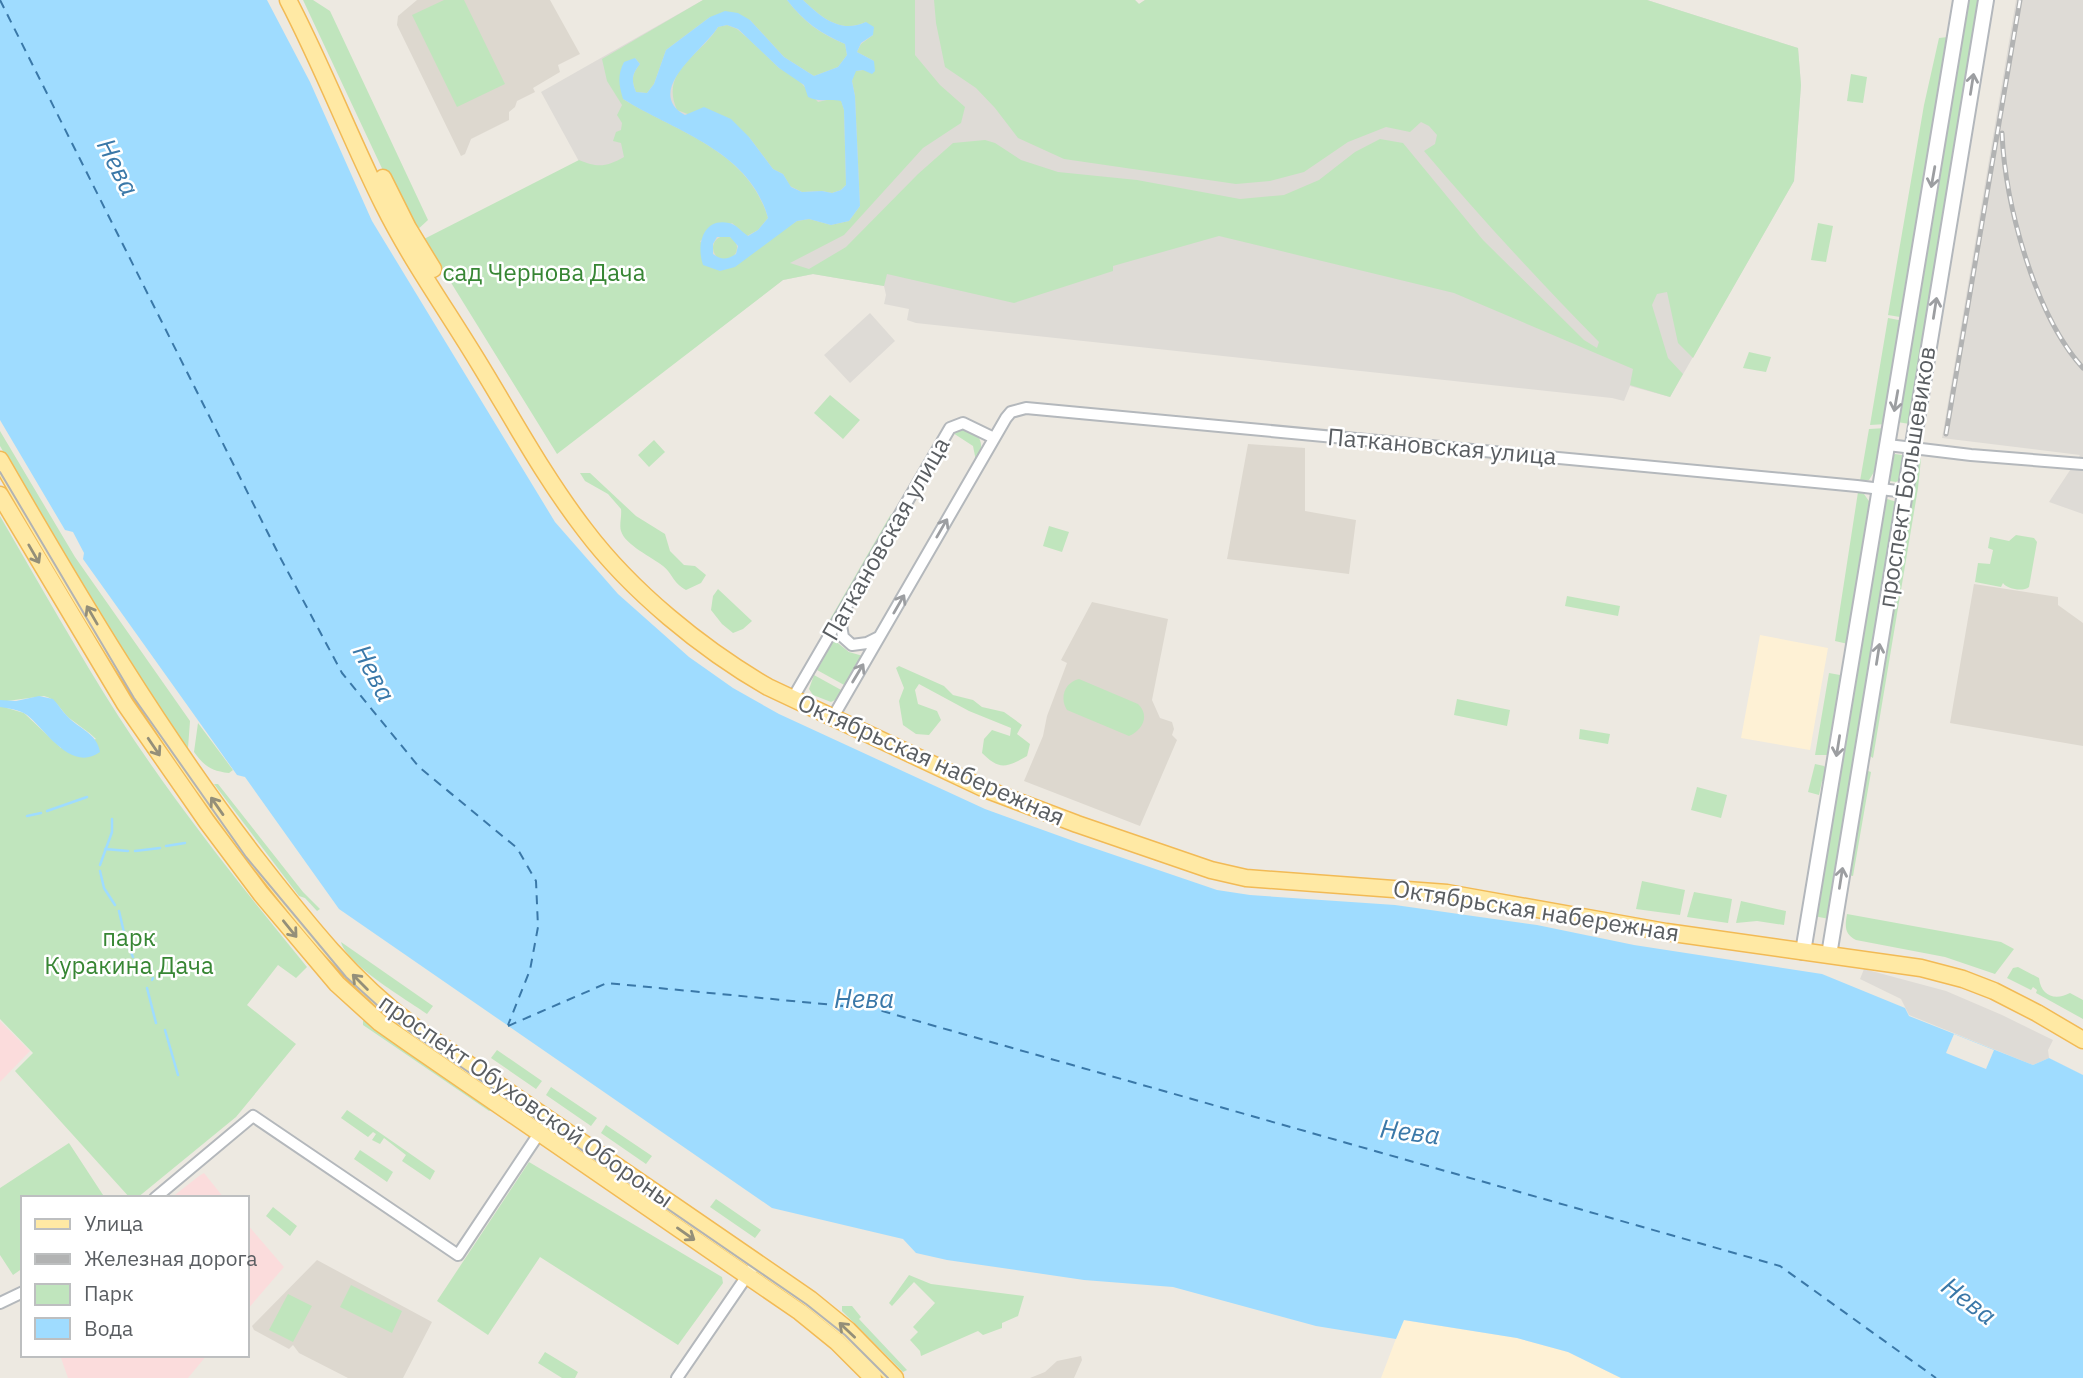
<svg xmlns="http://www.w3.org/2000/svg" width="2083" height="1378" viewBox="0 0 2083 1378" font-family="'IBM Plex Sans',sans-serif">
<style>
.commercial{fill:#fef1d5}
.industrial{fill:#dedbd6}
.education{fill:#ddd8cf}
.medical{fill:#fbdcdc}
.green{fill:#c0e5bd;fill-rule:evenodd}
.water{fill:#9fdcff;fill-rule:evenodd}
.pier{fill:#ede9e1}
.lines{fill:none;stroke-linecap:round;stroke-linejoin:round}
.stream{stroke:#9fdcff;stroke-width:2.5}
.ferry{stroke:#3a78a8;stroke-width:2;stroke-dasharray:9 7;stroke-linecap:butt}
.minor-casing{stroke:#b4b8bc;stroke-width:14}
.secondary-casing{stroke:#b3b7bc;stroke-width:18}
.primary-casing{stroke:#f2ba55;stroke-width:19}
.minor{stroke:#fff;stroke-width:10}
.secondary{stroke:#fff;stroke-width:14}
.primary{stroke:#ffe9a4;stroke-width:16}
.tram{stroke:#b2b3b3;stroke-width:2}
.rail-casing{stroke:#b2b3b3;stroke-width:5}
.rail{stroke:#fff;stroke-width:2.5;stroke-dasharray:8;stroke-linecap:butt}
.oneway{stroke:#9c9ea1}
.oneway2{stroke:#948f79}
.labels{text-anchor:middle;stroke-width:5;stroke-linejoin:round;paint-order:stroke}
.park-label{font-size:24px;fill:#378634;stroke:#fff}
.street-label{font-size:24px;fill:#5a5e62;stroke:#fff}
.water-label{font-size:26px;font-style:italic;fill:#3a78a8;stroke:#fff}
</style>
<rect width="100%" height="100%" fill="#ede9e1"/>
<!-- commercial -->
<path class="commercial" d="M1760,635L1828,648L1810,750L1741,738Z
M1403,1320L1517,1338L1568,1352L1621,1378H1381Z"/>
<!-- industrial -->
<path class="industrial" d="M703,0H1135L1139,4L1145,0H1647L1798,48L1801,85L1794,181L1670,397L1630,386L1624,401L1612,398L916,323L907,320L909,309L884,304L886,295L884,286L813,274L783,280L685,355L541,92Z
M2016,0H2083V514L2049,502L2080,455L1942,438Z
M870,313L895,341L850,383L824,355Z
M1864,969L1946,991L2002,1015L2053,1040L2048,1050L2049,1058L2033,1065L1909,1015L1901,999L1860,979Z"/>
<!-- education -->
<path class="education" d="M417,0H550L580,54L558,65L560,72L533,88L535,92L517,101L515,107L509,112V120L471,139L465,154L461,156L397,25L398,16Z
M1248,444L1305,448V511L1356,520L1349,574L1227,559Z
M1974,584L2058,597V605L2083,623V746L1950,723Z
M1092,602L1168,619L1152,700L1160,718L1172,722L1174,729L1172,735L1177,740L1140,826L1024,781L1043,736L1047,716L1067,663L1061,660Z
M317,1260L432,1322L403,1378H348L299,1353L293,1345L289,1349L254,1330L252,1326Z
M1081,1356L1082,1360L1074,1378H1030L1045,1372L1057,1361Z"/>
<!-- medical -->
<path class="medical" d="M0,1021L30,1051L0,1082Z
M204,1173L224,1198H171L199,1176Z
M247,1224L284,1267L247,1310Z
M60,1355H207L188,1378H68Z"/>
<!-- green -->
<path class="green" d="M303,0H313L330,11L428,220L415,232L394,194Z
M444,0H464L505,84L457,107L412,15Z
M703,0H787C803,21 820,34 845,44L847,55L838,67L814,76L784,57L750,20L710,17L666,50L654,84L647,93L636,92C631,80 632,74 640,64L635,58L623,99C677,132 748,150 768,218L758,230L747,236L732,223L700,241L720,271L797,221L809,219L831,225L849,221L860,206L855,96L852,81L855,71L863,70L874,61L857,52L861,44L873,35L866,22C840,34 821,17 803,0H915V55L940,85L965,107L961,123L923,148L844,235L790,263L809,269L846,247L918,174L953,143L985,140L995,143L1021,160L1058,172L1137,180L1240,199L1284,195L1319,180L1355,152L1380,139L1403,143L1483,240L1584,340L1597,348L1599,342C1538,280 1480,217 1424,151L1435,144L1437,135L1429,126L1421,122L1410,132L1386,127L1348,142L1304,172L1270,181L1236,184L1064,159L1018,138L995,108L976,88L945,67L936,23L934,0H1135L1139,4L1145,0H1647L1798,48L1801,85L1794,181L1693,358L1678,343L1667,292L1657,294L1652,305L1668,358L1683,374L1670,397L1630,385L1633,369L1454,293L1219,236L1113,266V271L1014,303L887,274L884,286L813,274L783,280L557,454L424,239L579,160C598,168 606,167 624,157L621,143L613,141L616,132L621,130L622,123L617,115L622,105L607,81L602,59Z
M1969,0H1979L1910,424L1897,422Z
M727,25L737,29L751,41L779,68L796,77L818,102L831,99L841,100L844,110L846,185L841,190L832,193L822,191L802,192L790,186L783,174L773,169L749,137L677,110C659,70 702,55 718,27Z
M1948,37L1939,108L1909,286H1905L1900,317L1888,315L1924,105L1939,38Z
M1851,74L1867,77L1863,103L1847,101Z
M1818,223L1833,226L1826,262L1811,260Z
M713 248a12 12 0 1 1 24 0a12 12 0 1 1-24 0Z
M1888,318L1904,321L1886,424L1870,425Z
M1749,352L1771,357L1766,372L1743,368Z
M830,395L860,420L843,439L814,413Z
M964,428C981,435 986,443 976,461L973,446L953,433Z
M1886,428L1879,464L1869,480L1860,481L1869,429Z
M0,431L75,557L190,721L188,748L185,750L149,697L0,446Z
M654,440L665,452L649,467L638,455Z
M1895,454L1902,455L1904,458L1900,479L1896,482L1890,481C1887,475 1889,459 1895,454Z
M1921,459L1918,488L1873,758L1867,754L1916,463Z
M580,473H590L636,516L665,534L670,551L684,565L695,566L706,575L701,583L686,590C672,582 673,574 663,566C652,557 625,545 621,531C619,526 622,515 621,509L608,494L585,481Z
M1858,492L1864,494L1871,504L1848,644L1835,641Z
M1887,499L1897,502L1829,919L1814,916L1884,502Z
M891,514L894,517L833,622L829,621Z
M0,516C39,583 77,651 119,717C176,805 241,886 307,967L296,978L278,965L247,1005L296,1044L236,1117L137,1198H130L15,1071L33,1053L0,1019ZM44,696C57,699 60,710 69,718C78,725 88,731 96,739L61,748L24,713L7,708V701Z
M1049,526L1069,532L1062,552L1043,546Z
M2016,535L2034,538L2037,542L2029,587C2023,592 2007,589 2003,583L2001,587L1975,582L1978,563L1990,564L1993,550L1988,548L1990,537L2009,541Z
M718,589L752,621L743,629L733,633L722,624L711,610L713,596Z
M1567,596L1620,606L1618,616L1565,606Z
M834,640L849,652L863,656L846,686L817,670Z
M899,666L944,686L953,695L973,700L982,707L1004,712L1022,725L1017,734L1030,744L1027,756C1006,768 999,770 982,753L984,739L992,730L1010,736L1011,728L969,711L919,684L915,690L918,704L937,711L941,720L929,735L916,734L903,725L899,701L904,688L896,668Z
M1829,673L1840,675L1842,678L1830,755H1815Z
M814,675L843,691L839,698L831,702L813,695L809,689Z
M1079,679L1138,704C1150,715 1143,730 1129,736L1067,710C1059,698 1065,682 1079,679Z
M1457,699L1510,710L1507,726L1454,715Z
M198,723L233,770L229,773C211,771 204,766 194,752Z
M1580,729L1610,734L1608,744L1579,739Z
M1815,764L1824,766L1828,770L1826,781H1822L1819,795L1808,792Z
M1865,770L1871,772L1853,876L1848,875Z
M214,784H218L303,892L320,909L317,911L305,898L299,896Z
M1697,787L1727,795L1721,818L1691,810Z
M1642,881L1685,890L1680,915L1636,909Z
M1694,892L1732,899L1728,923L1687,917Z
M1741,901L1786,911L1784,925L1757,921L1736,923Z
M1847,914L2001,942L2014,949L1995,974L1945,957L1856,940C1844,934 1845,926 1847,914Z
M341,942L433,1006L427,1014C406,999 347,965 341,942Z
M2018,967L2039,978C2041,996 2055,1001 2070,993L2083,1000V1019L2036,993L2037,990L2033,987L2031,990L2007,978L2013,968Z
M363,1021H366L491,1107L492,1110L489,1111L363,1025Z
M497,1050L542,1081L536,1089L491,1058Z
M551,1087L597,1118L591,1126L546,1095Z
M347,1110L435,1171L430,1180L402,1161L406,1155L384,1138L380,1144L372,1140L376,1134L373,1132L368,1137L341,1118Z
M606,1125L652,1156L646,1164L601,1133Z
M69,1143L105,1198H23V1268L13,1275L0,1255V1188Z
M360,1150L393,1172L387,1182L354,1159Z
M529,1162L722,1277L723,1283L678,1345L540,1257L488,1335L437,1301Z
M716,1199L761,1230L755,1238L710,1207Z
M273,1207L297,1226L290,1236L266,1216Z
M909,1275L931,1284L1024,1296L1018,1316L1002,1323V1328L983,1335L978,1331L921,1356L920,1351L910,1340L918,1332L913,1327L935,1303L914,1282L892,1306L889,1303Z
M351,1285L402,1311L392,1333L340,1307Z
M288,1294L312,1306L293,1342L269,1330Z
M842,1306H852L861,1317L859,1319L907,1370L903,1372L842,1311Z
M545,1352L578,1372L575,1378H562L538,1363Z"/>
<!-- water -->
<path class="water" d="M0,0H267L310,82L372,221L555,522L618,594L689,657L733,688L779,714L985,809L1079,843L1217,890L1250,895L1395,905L1537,925L1634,945L1822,974L1905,1008L1909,1016L2033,1065L2049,1058L2083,1075V1378H1621L1568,1352L1517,1338L1404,1320L1396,1339L1316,1326L1173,1287L1084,1280L947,1260L916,1253L903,1239L772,1208L339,909L245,777L237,775L83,559L84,553L73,532L65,530L0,420Z
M787,0H803C821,17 840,34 866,22L874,27L873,35L861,43L857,52L874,61L875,71L872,74L863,70L856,71L852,81L855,96L860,206L849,221L831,225L809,219L797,221L735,267L720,271L703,265C696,245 703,217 729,223C736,224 742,232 748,236L758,230L768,218C750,151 676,132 623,99C619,85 617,76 624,62L635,58L640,64C632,74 631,80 636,92L647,93L654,84L666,50L710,17L725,11L738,13L750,20L784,57L814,76L838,67L847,55L845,44C821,34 803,21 787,0ZM727,25L738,29L779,68L804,85L808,97C820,103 828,98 841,101L844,110L846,185L841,190L832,193L822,191L802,192L791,187L783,174L773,169L749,137L731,119L704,107L685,115C642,91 706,48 718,27ZM717,237H730L738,246L736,254C726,260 722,260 713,254V244Z
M39,696L53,699C58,704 62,711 67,716C79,729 97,733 100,752C71,773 46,730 27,715C20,710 8,708 0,707V700L16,701Z"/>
<!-- pier -->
<path class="pier" d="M1954,1034L1994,1050L1986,1069L1946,1053Z"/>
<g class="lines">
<!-- stream -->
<path class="stream" d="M47,811L87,797
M27,816L41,813
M166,846L185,843
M105,849L128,851
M135,851L160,848
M100,865L112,832V819
M100,871L104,888L115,905
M119,911L126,941L133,957
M139,962L149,971
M152,980L153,978
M147,988L156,1023
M165,1030L178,1075"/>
<!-- ferry -->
<path class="ferry" d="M0,0L281,559L342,673L419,767L517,848L536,881L538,927L530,970L508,1025
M508,1026L607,983L875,1009L1780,1266L1936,1378"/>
<defs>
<path id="minor" d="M1888,445L1971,455L2083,464
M840,619L843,637L852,645L867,643L879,637
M797,691L950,428L963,423L994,438
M833,717L1006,418L1011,412L1026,408L1857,486L1905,492
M155,1198L253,1116L458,1255L542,1129
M0,1303L23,1292
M677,1378L751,1270"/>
<path id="secondary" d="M1803,952L1961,0
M1829,955L1986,0"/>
<path id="primary" d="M288,0C323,67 350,138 384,206C411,260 446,309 477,360C512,417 544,477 585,530C631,591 702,649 768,687L985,789L1077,824L1211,870L1246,878L1447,893L1666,932L1921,968L1963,979L1994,991L2037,1013L2083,1040
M383,178L408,228L433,269
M0,460C79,597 159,732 256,858C305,921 354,984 420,1031L810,1299L848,1330L895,1378
M0,495L125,704L207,822L261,894L337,984L380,1023L410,1044L800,1312L837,1342L873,1378"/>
</defs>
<!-- minor casing -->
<use href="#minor" class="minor-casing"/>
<!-- secondary casing -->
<use href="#secondary" class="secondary-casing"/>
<!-- primary casing -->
<use href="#primary" class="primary-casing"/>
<!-- minor -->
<use href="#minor" class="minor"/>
<!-- secondary -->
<use href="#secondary" class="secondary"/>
<!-- primary -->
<use href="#primary" class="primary"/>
<!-- tram -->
<path class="tram" d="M0,472L134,698L246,857L346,977L388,1015L416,1036L806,1304L845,1335L888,1378"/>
<defs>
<path id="rail" d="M2002,133C2005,204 2035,316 2083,368
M1946,434L2020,0"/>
</defs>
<!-- rail casing -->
<use href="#rail" class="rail-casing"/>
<!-- rail -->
<use href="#rail" class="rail"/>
</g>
<!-- one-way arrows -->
<defs><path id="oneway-shaft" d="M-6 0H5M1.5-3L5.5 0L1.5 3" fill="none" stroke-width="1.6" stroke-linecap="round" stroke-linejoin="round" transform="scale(1.75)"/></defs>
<g class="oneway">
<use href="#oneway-shaft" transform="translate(1972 84) rotate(-81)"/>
<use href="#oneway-shaft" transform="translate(1933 177) rotate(100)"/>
<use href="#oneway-shaft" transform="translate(1935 308) rotate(-81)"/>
<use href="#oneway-shaft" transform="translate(1896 401) rotate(100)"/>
<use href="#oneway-shaft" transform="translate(942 528) rotate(-60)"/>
<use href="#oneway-shaft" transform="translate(899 604) rotate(-60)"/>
<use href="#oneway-shaft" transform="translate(1878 654) rotate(-81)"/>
<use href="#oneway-shaft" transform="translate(858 673) rotate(-59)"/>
<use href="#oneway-shaft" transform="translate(1838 746) rotate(99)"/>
<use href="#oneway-shaft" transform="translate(1841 878) rotate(-81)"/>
</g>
<g class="oneway2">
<use href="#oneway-shaft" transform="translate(34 554) rotate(60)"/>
<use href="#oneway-shaft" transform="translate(92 615) rotate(-120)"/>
<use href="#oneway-shaft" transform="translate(154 747) rotate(56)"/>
<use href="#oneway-shaft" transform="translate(217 806) rotate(-125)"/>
<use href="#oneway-shaft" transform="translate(290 929) rotate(51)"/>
<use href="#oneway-shaft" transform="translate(360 982) rotate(-135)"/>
<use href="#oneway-shaft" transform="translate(686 1234) rotate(35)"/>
<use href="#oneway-shaft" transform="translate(847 1330) rotate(-137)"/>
</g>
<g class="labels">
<!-- park labels -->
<g class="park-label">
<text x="544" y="281">сад Чернова Дача</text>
<text x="129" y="946">парк<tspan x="129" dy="28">Куракина Дача</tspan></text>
</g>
<!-- street labels -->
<g class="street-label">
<text transform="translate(1442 447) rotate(5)" y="8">Паткановская улица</text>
<text transform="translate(1907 477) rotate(-81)" y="8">проспект Большевиков</text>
<text transform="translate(886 539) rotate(-60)" y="8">Паткановская улица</text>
<text transform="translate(931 760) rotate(24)" y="8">Октябрьская набережная</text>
<text transform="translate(1536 911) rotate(9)" y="8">Октябрьская набережная</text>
<text transform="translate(526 1101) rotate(35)" y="8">проспект Обуховской Обороны</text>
</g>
<!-- water labels -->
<g class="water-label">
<text transform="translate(118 167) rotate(63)" y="9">Нева</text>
<text transform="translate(374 673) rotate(62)" y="9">Нева</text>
<text x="864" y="1008">Нева</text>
<text transform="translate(1410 1132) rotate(7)" y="9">Нева</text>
<text transform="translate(1969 1301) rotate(37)" y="9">Нева</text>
</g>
</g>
<!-- legend -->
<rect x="21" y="1196" width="228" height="161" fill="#ffffff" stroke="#bdbfc0" stroke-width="2"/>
<rect x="35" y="1219" width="35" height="10" fill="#ffe9a4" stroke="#bdbfc0" stroke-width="2"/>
<text x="84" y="1231" font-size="21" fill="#5a5e62">Улица</text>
<rect x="35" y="1254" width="35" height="10" fill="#b2b3b3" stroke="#bdbfc0" stroke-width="2"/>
<text x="84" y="1266" font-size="21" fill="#5a5e62">Железная дорога</text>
<rect x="35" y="1284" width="35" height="21" fill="#c0e5bd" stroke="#bdbfc0" stroke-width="2"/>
<text x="84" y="1301" font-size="21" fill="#5a5e62">Парк</text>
<rect x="35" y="1318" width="35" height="21" fill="#9fdcff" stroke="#bdbfc0" stroke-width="2"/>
<text x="84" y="1336" font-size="21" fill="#5a5e62">Вода</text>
</svg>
